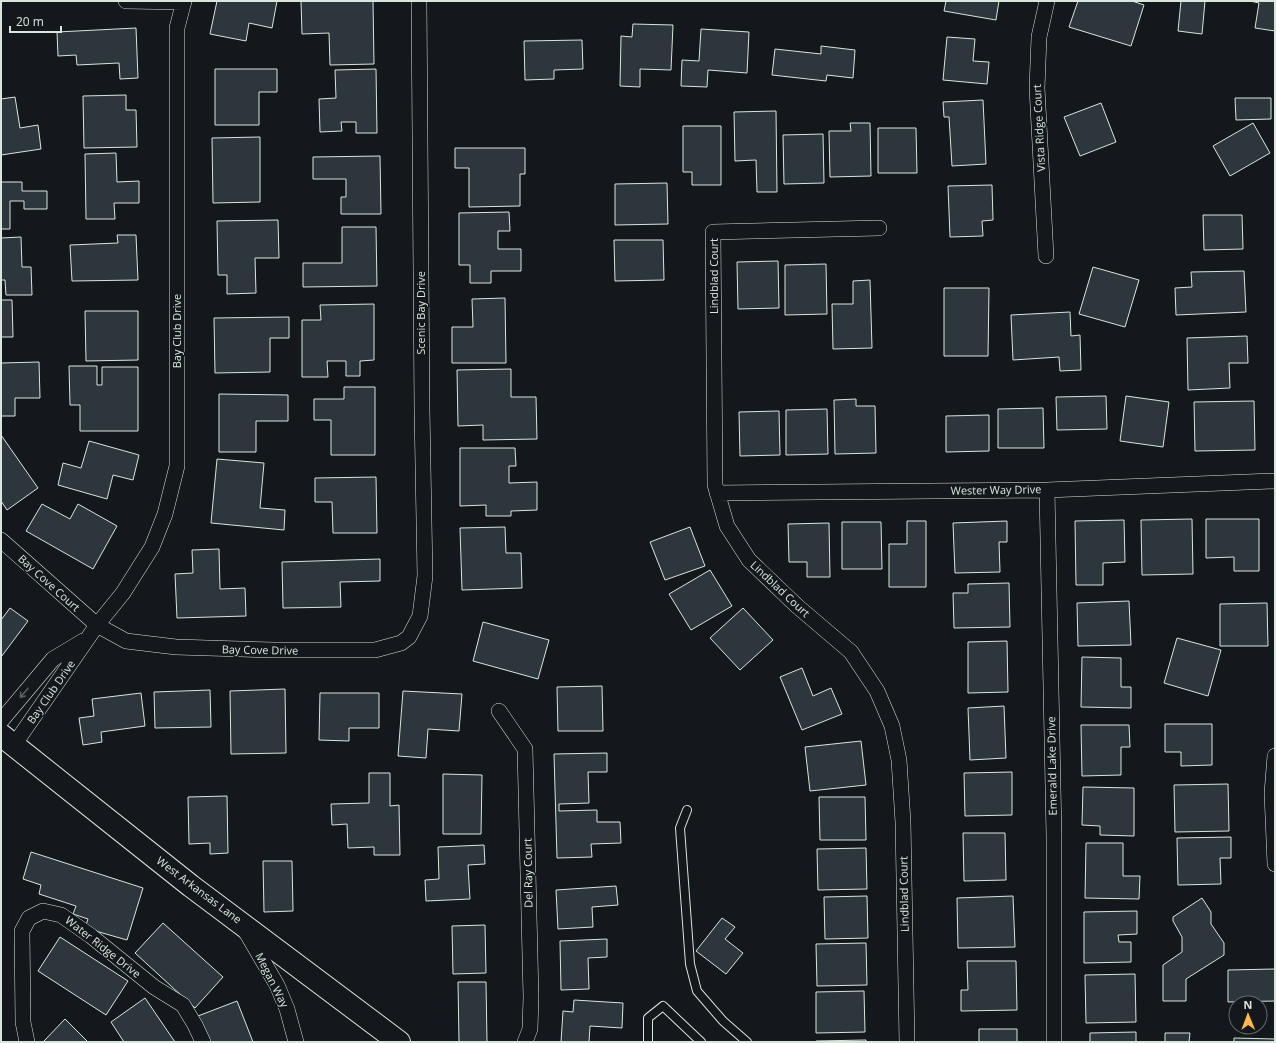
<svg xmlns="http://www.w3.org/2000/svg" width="1276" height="1043" viewBox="0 0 1276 1043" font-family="'Open Sans',sans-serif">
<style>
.building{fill:#2c363c;stroke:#d8e6dc}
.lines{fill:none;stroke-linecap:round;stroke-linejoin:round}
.lane-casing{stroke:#d8e6dc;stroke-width:10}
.street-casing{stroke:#d8e6dc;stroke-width:16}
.secondary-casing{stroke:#d8e6dc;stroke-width:24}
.lane{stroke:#14181c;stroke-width:8}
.street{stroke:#14181c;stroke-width:15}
.secondary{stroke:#14181c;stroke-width:22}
.oneway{stroke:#59605f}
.labels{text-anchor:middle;stroke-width:3;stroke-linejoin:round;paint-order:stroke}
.street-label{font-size:11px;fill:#d8e6dc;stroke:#14181c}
</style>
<rect width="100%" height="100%" fill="#14181c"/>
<!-- building -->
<path class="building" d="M217,1H277L272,28L249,23L246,41L210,34Z
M301,1H373L374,64L330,65L329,33L302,34Z
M946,1H999L996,20L944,11Z
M1078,1H1132L1144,5L1131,46L1069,27Z
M1181,1H1205L1202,34L1178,31Z
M1250,1H1275V31L1255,28L1259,3Z
M633,24L673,25L671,70L640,69V87L620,86L621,36L632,37Z
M136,28L138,78L120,79L119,63L77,65L76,55L58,56L57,32Z
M701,29L749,32L747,73L708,70L707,87L681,86L682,60L699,61Z
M947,37L975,39L973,61L989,62L987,84L943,80Z
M582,40L583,69L554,70V79L525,80L524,41Z
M821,46L855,50L853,78L827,75L826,81L772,75L775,49L821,54Z
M215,69H277V92H259V125H215Z
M376,69L377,133H356V122H341L342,131L320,132L319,99L336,98L335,70Z
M126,95V110H136L137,147L84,148L83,96Z
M15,97L20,128L38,125L41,149L1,155V99Z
M1235,98H1271V119L1236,120Z
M983,100L986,164L952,166L949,117H944L943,102Z
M1101,103L1116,142L1080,156L1064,117Z
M776,111L777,192H757L756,160L735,161L734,112Z
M850,123H870L871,176L830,177L829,131H851Z
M1253,123L1270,153L1230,176L1213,146Z
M683,126H721V185H692V172H683Z
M878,128H916L917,173H878Z
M823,134L824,183L784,184L783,135Z
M260,137V202L213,203L212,138Z
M455,148H525V174H520V206L469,207V168H455Z
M116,153L117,182L139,181V203H114L115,219H86L85,154Z
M380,156L381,214H341V197H346V179H313V157Z
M1,182H22V191H47V209H24V201H10V229H1Z
M667,183L668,224L615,225V184Z
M992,185L993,220L982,221L983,236L950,237L948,186Z
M509,212L510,231H498V249H521V271H491V283H470V265H459V213Z
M1203,215H1242L1243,249L1204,250Z
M278,220L279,258H255L256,293L227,294V275H218L217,221Z
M342,227H376L377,286L303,287V263H342Z
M117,235H136L138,280L72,281L70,245L118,243Z
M21,237L22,267H31L32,295H6L5,280H1V238Z
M614,240H663L664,280L615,281Z
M778,261L779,308L738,309L737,262Z
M826,264L827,314L785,315V265Z
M1093,267L1139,280L1125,327L1079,314Z
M1244,271L1246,312L1176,315L1175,288L1192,287L1191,272Z
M870,280L872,348L833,349L832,304H853V281Z
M944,288H989L988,356H944Z
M505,298L506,363H452V327H473L472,299Z
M1,300H12L13,337H1Z
M374,304V360L360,361V376H346V361H327L328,377H302V320H321L320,305Z
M85,311H138V360L86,361Z
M1070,312L1071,336L1080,335L1081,370L1060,371L1059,357L1013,360L1011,315Z
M289,317V338H270V372L215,373L214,318Z
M1247,336L1248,363H1229L1230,388L1188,390L1187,338Z
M39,362L40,398H15V416H1V363Z
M69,366H97V385H102V367H138V431H80V405H70Z
M511,369V397H536L537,439L483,440V425L458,426L457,370Z
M344,387H375V455H331V420H314V399H344Z
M219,394L288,395V421H256V452H219Z
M1106,396L1107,429L1057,430L1056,397Z
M1126,396L1169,402L1163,447L1120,441Z
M856,399V406H875L876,453L835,454L834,400Z
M1254,401L1255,450L1195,451L1194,402Z
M1043,408L1044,448H998V409Z
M827,409L828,454L786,455V410Z
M779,411L780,455L740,456L739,412Z
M989,415V451L946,452V416Z
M1,435L38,488L7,510L1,501Z
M89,441L139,455L133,480L113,475L107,499L58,485L63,463L81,468Z
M460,448H515L516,466H509V483L537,482V510L511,511V516H486V505L460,506Z
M217,459L264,463L260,508L285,510L284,530L211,523Z
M376,477L377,533H333L332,502H315V478Z
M42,504L70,519L78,504L117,526L93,569L26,531Z
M1192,519L1193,574L1142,575L1141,520Z
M1206,519H1259V571H1234V557L1206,558Z
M1124,520L1125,562L1103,563V585H1076L1075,521Z
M907,521H926V587H889V544H907Z
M1007,521V542H999L1000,572L955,573L953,523Z
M842,522H881L882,569H842Z
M829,523L830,577H807V562H789L788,524Z
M505,527L506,553H521L522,588L462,590L460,528Z
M690,527L705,566L665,580L650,542Z
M219,549L220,589L245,588L246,616L177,618L175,574L193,573L192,550Z
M380,559V581L340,582L341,607L283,608L282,562Z
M710,570L732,606L691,630L669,594Z
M1009,583L1010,627L954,628L953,593H968V584Z
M1129,601L1131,645L1078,646L1077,603Z
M1267,603L1268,646H1220V604Z
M10,608L28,621L1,657V620Z
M743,608L773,640L740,670L710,638Z
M483,622L549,640L538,679L473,661Z
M1177,638L1221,650L1208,696L1164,683Z
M1007,641L1008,692L968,693V642Z
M1082,657L1121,658V687H1131V708L1081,707Z
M802,668L813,696L831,688L842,714L802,730L780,677Z
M602,686L603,731H558L557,687Z
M285,689L286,753L231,754L230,691Z
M210,690L211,727L155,728L154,692Z
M403,691L462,694L459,731L428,729L426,758L398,756Z
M141,693L145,726L101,732L102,742L83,745L79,718L94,716L92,699Z
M320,693H379V728H349V741L319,740Z
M1004,706L1006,758L970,760L968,708Z
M1165,724H1212V765L1181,766V752H1165Z
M1081,725H1129L1130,747H1121V775L1082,776Z
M861,741L866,785L810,791L805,747Z
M607,753V772H588L589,803L559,804V811L597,810V822H620L621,843L591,844L592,857L557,858L554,754Z
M1012,772V815L965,816L964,773Z
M369,773H390V806L399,805L400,855H374V847L348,848L347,824L332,825L331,804L369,803Z
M443,774L482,775L481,834H443Z
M1228,784L1229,831L1175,832L1174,785Z
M1083,787L1134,788V836L1100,835V826L1082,825Z
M227,796L228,853L210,854V843L189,844L188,797Z
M819,797H865L866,840H820Z
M963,833H1005L1006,880L964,881Z
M1231,837V858H1220L1221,884L1178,885L1177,838Z
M1086,843H1123V876H1140L1139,899L1085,898Z
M484,845L485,864L468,865L470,899L426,901L425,880L439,879L438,847Z
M866,848L867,889L818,890L817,849Z
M31,852L143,888L127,940L85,928L88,919L73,914L76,906L39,894L41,885L23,879Z
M263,861H292L293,911L264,912Z
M616,886L618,905L592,907L593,927L558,929L556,890Z
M867,896L868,938L825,939L824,897Z
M1013,896L1015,947L958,948L957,898Z
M1202,898L1211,912V924L1224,943V955L1186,979V1001H1163V965L1182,952V937L1173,921V917Z
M1137,911V934L1118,935L1119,942H1131V962L1084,963V912Z
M722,918L735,927L725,939L743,953L726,974L696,951Z
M163,923L223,977L195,1008L135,953Z
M485,925L486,973L453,974L452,926Z
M60,937L128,981L106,1015L38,971Z
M607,939V957L588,958L589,989L561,990L560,941Z
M866,943L867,985L817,986L816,944Z
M967,961H1016L1017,1010L961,1011V990H968Z
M1275,969V1001L1228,1002V970Z
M1135,974L1136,1022L1086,1023L1085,975Z
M458,982H486L487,1042H459Z
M864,991L865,1032L816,1033V992Z
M145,998L175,1042H124L111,1022Z
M574,1000L623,1003L622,1028L590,1026L589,1042H561L563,1011L573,1012Z
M237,1001L253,1042H208L198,1016Z
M65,1019L88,1042H43Z
M979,1029H1017V1042H979Z
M1136,1032V1042H1090V1033Z
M1165,1033H1190L1189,1042H1165Z
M1234,1038L1275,1039V1042H1234Z
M866,1040V1042H816V1041Z"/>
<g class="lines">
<defs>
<path id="lane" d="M687,810L680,828L690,964L697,991L723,1021L747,1042
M648,1042V1018L663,1006L701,1042"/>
<path id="street" d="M126,1L184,2
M879,228L713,232L715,485L727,526L749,560L797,606L851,652L877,691L892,726L899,760L903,822L907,1042
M1046,256L1037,88L1039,37L1047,1
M1047,490L1054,836V1042
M717,493L1047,490L1275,481
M1,540L97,625L126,641L176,647L274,650H375L401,643L409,637L420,616L425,576L422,410L419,1
M499,711L525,749L531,997L530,1029L525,1042
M1,721L53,659L83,641
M14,745L97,625L123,593L152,547L165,514L177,466V28L184,1
M1275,756L1272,793L1275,864
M246,932L277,985L287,1009L296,1042
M27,1042L23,1022L22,931L29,918L43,911L61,915L91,936L154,987L183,1005L195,1025L203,1042"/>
<path id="secondary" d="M1,735L191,886L399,1042"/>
</defs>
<!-- lane casing -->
<use href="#lane" class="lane-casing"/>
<!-- street casing -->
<use href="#street" class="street-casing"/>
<!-- secondary casing -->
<use href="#secondary" class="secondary-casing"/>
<!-- lane -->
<use href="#lane" class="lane"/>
<!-- street -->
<use href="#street" class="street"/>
<!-- secondary -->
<use href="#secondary" class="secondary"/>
</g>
<!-- one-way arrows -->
<defs><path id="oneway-shaft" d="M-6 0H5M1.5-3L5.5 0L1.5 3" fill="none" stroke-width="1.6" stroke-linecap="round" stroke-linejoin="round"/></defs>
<use class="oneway" href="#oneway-shaft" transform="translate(24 693) rotate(130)"/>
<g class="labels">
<!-- street labels -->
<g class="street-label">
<text transform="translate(1039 128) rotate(-93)" y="4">Vista Ridge Court</text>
<text transform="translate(714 276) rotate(-90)" y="4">Lindblad Court</text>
<text transform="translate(421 313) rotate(-90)" y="4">Scenic Bay Drive</text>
<text transform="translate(177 331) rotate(-90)" y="4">Bay Club Drive</text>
<text transform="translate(996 490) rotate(-1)" y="4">Wester Way Drive</text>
<text transform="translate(49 583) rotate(42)" y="4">Bay Cove Court</text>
<text transform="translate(780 589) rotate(43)" y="4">Lindblad Court</text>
<text transform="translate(260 650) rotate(1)" y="4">Bay Cove Drive</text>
<text transform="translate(51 692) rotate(-55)" y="4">Bay Club Drive</text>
<text transform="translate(1052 766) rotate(-91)" y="4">Emerald Lake Drive</text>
<text transform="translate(528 873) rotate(-91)" y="4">Del Ray Court</text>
<text transform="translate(199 890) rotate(37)" y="4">West Arkansas Lane</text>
<text transform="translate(904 894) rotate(-91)" y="4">Lindblad Court</text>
<text transform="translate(103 947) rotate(38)" y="4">Water Ridge Drive</text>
<text transform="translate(272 980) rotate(63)" y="4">Megan Way</text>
</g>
</g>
<!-- border -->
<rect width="1276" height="1043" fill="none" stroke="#d8e6dc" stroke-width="4"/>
<!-- north arrow -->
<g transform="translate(1248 1015) rotate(359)"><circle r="19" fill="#14181c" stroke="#626a69"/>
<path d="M0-3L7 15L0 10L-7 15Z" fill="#ffb74d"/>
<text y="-6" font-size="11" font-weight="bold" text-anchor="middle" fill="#d8e6dc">N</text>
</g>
<!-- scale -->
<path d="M10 26v6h51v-6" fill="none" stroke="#d8e6dc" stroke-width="2"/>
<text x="16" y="26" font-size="12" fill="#d8e6dc" stroke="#14181c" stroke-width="3" paint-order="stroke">20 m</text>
</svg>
